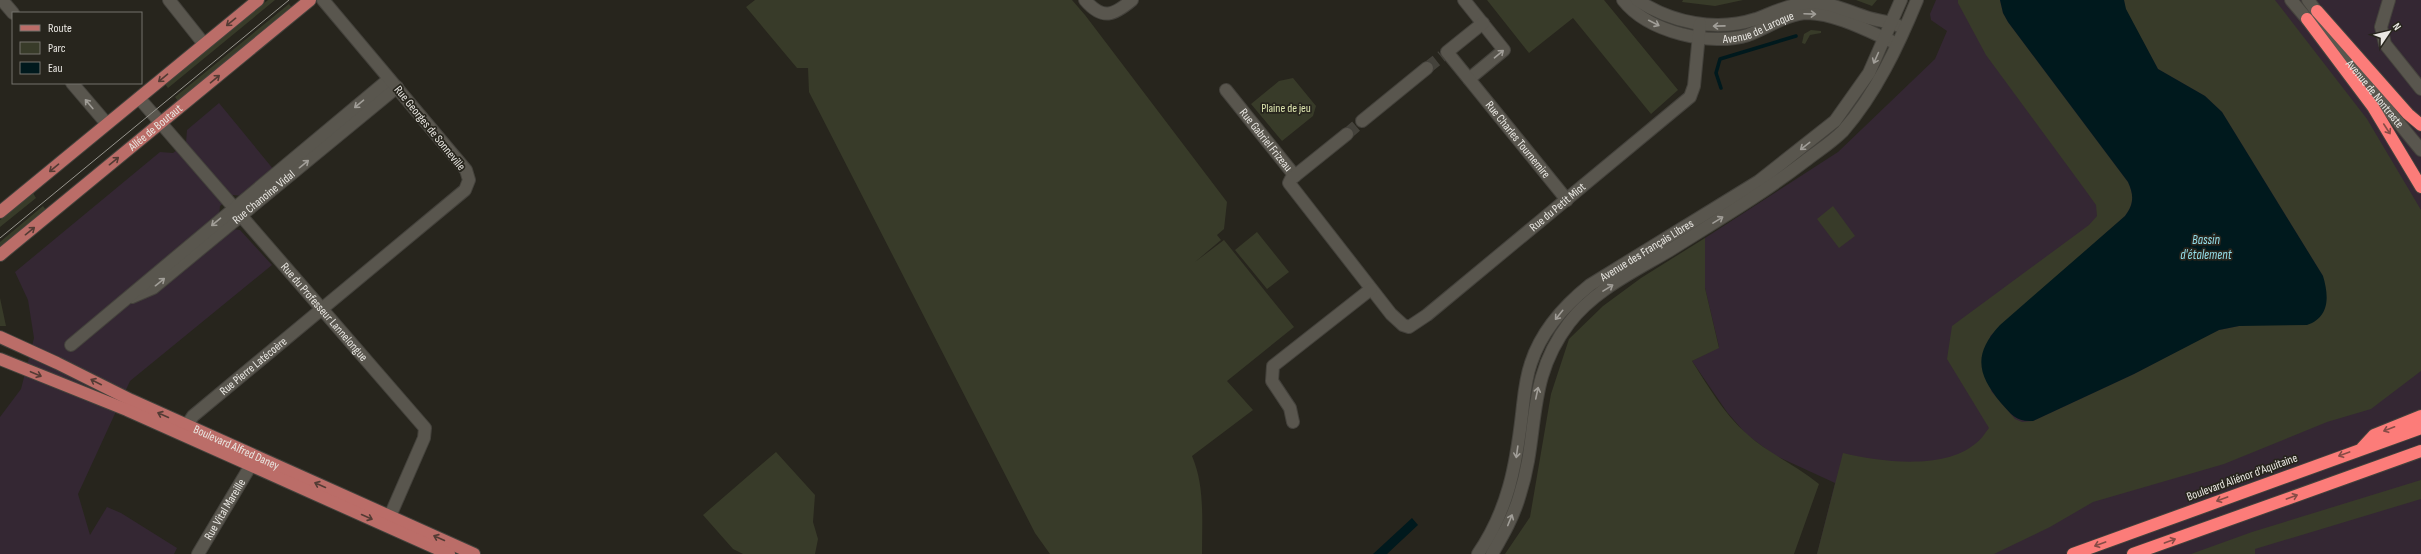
<svg xmlns="http://www.w3.org/2000/svg" width="2421" height="554" viewBox="0 0 2421 554" font-family="'Sofia Sans Condensed',sans-serif">
<style>
.commercial{fill:#342733}
.green{fill:#383b29}
.water{fill:#00191d}
.lines{fill:none;stroke-linecap:round;stroke-linejoin:round}
.stream{stroke:#00191d;stroke-width:3.5}
.minor-tunnel{stroke:#44423b;stroke-width:12;stroke-dasharray:12 6;stroke-linecap:butt}
.minor-casing{stroke:#44423c;stroke-width:14}
.major-casing{stroke:#44423c;stroke-width:14}
.highway-casing{stroke:#44423c;stroke-width:14}
.minor{stroke:#59564e;stroke-width:12}
.major{stroke:#bb6d68;stroke-width:12}
.highway{stroke:#fc7c79;stroke-width:12}
.tram{stroke:#96948d;stroke-width:1}
.oneway{stroke:#a19e98}
.oneway2{stroke:#533b34}
.oneway3{stroke:#874c46}
.labels{text-anchor:middle;stroke-width:3.5;stroke-linejoin:round;paint-order:stroke}
.street-label{font-size:12px;fill:#e9e7e2;stroke:#27251d}
.park-label{font-size:12px;fill:#dde6ae;stroke:#27251d}
.water-label{font-size:13px;font-style:italic;fill:#95dfea;stroke:#27251d}
</style>
<rect width="100%" height="100%" fill="#27251d"/>
<!-- commercial -->
<path class="commercial" d="M1936,0H2421V554H1817L1835,483L1774,455L1746,434L1727,412L1692,361L1719,347L1705,288V238L1838,152L1935,59L1947,31L1931,20L1930,14Z
M219,103L274,170L243,196L233,195L220,206L219,216L231,229L240,230L272,265L130,381L78,494L90,535L107,507L121,513L177,548L174,554H0V417L21,389L34,338L28,300L15,272L160,152L173,153L186,143L187,130Z"/>
<!-- green -->
<path class="green" d="M268,0H275L168,88L165,84Z
M755,0H1072L1085,15L1227,202L1224,229L1217,235L1221,240L1195,262L1224,240L1294,327L1227,381L1253,410L1192,456C1205,486 1202,521 1202,554H1050L1035,533L809,92L808,68H797L746,7Z
M1487,0H1604L1678,90L1651,114L1573,18L1529,53Z
M1683,0H1743L1715,6L1682,2Z
M1856,0H1877L1872,6Z
M1958,0H2000L2003,13L2008,22L2128,182C2134,195 2134,204 2125,216L1990,336L1991,391L2015,419L2022,422L2033,421L2134,374L2202,338L2219,330L2239,326L2323,276L2222,112L2205,96L2158,69L2125,9L2124,0H2275L2367,119L2421,210V371L2371,409L2327,422L2224,464L2093,502L2050,527L1994,554H1817L1843,453C1880,462 1944,470 1975,444C1981,440 1985,433 1989,428L1947,359L1952,326L2089,225L2097,216L2096,205L2086,191L1986,55L1958,3Z
M289,4L292,8L178,101L175,97Z
M1811,30L1821,31V33L1810,35L1805,44L1802,43L1804,34Z
M1293,78L1316,106L1313,116L1282,141L1251,104L1279,81Z
M33,193L36,198L0,227V220Z
M43,206L46,210L0,249V242Z
M1833,206L1855,236L1839,248L1817,219Z
M1257,232L1289,272L1267,289L1235,250Z
M1705,238V288L1719,348L1692,361C1708,386 1724,414 1747,434C1769,454 1796,465 1819,484L1794,554H1505L1530,517L1551,394L1569,339L1603,306L1641,278Z
M0,298L6,326H0Z
M776,452L815,495L813,522L818,539L815,554H743L733,549L703,515Z
M2421,480V499L2255,549V554H2191L2252,532Z"/>
<!-- water -->
<path class="water" d="M2000,0H2124L2126,9L2158,69L2205,96L2222,112L2323,276C2329,296 2330,317 2307,325L2239,326L2219,330L2134,374L2033,421C2016,422 2012,415 2001,403C1977,374 1973,354 2000,325L2125,216C2134,204 2134,195 2128,182L2008,22L2003,13Z
M1412,518L1418,525L1387,554H1373Z"/>
<g class="lines">
<!-- stream -->
<path class="stream" d="M1721,88L1716,73L1720,59L1796,36"/>
<!-- minor-tunnel -->
<path class="minor-tunnel" d="M1427,68L1442,56
M1347,134L1362,121"/>
<defs>
<g id="minor">
<path d="M2,0L13,13"/>
<path d="M169,0L204,44"/>
<path d="M1085,0C1103,21 1114,15 1132,0"/>
<path d="M1464,0L1504,50L1469,79"/>
<path id="s1" d="M1623,0C1648,32 1711,47 1748,35C1767,28 1788,13 1808,13C1836,14 1866,30 1891,41"/>
<path d="M1637,0C1672,23 1716,32 1756,19C1772,13 1788,5 1805,3C1828,0 1848,12 1869,18C1879,21 1889,21 1899,26"/>
<path id="s2" d="M2291,0L2307,19L2344,56L2421,150"/>
<path d="M2308,0L2322,19"/>
<path d="M2389,0L2381,27L2385,44L2421,89"/>
<path id="s3" d="M1483,23L1447,52L1567,200"/>
<path d="M72,83L107,124"/>
<path id="s4" d="M1226,90L1295,176"/>
<path id="s5" d="M139,98L425,428L424,438L390,516"/>
<path d="M1362,121L1427,68"/>
<path id="s6" d="M1347,134L1291,179L1289,183L1391,314L1403,325L1409,327L1427,315L1690,97L1694,86L1700,24"/>
<path id="s7" d="M132,297L153,288L397,87"/>
<path d="M71,345L389,79"/>
<path d="M1293,422L1290,408L1272,381L1273,366L1371,289"/>
<path id="s8" d="M187,425L193,416L465,190L469,180L466,170L323,0"/>
<path id="s9" d="M198,554L251,465"/>
<path id="s10" d="M1478,554C1508,510 1516,466 1522,414C1524,397 1525,380 1531,363C1541,332 1565,305 1590,285L1759,181L1835,121L1869,73L1901,0"/>
<path d="M1492,554C1503,535 1514,516 1520,494C1540,432 1525,381 1569,323C1594,290 1635,271 1670,250C1716,221 1762,194 1805,161C1818,151 1832,142 1843,131C1876,93 1898,46 1917,0"/>
</g>
<g id="major">
<path d="M0,212L258,0"/>
<path id="s11" d="M0,255L310,0"/>
<path id="s12" d="M0,337L57,363L131,400L474,554"/>
<path d="M0,359L127,410L449,554"/>
</g>
<path id="highway" d="M2317,11L2408,114L2421,125
M2307,19L2373,107L2421,187
M2362,448L2374,435L2421,416
M2073,554L2421,428
M2133,554L2421,451"/>
</defs>
<!-- minor casing -->
<use href="#minor" class="minor-casing"/>
<!-- major casing -->
<use href="#major" class="major-casing"/>
<!-- highway casing -->
<use href="#highway" class="highway-casing"/>
<!-- minor -->
<use href="#minor" class="minor"/>
<!-- major -->
<use href="#major" class="major"/>
<!-- highway -->
<use href="#highway" class="highway"/>
<!-- tram -->
<path class="tram" d="M0,238L289,0"/>
</g>
<!-- one-way arrows -->
<defs><path id="oneway-shaft" d="M-6 0H5M1.5-3L5.5 0L1.5 3" fill="none" stroke-width="1.6" stroke-linecap="round" stroke-linejoin="round"/></defs>
<g class="oneway">
<use href="#oneway-shaft" transform="translate(1810 14) rotate(2)"/>
<use href="#oneway-shaft" transform="translate(1654 23) rotate(27)"/>
<use href="#oneway-shaft" transform="translate(1719 26) rotate(179)"/>
<use href="#oneway-shaft" transform="translate(1499 54) rotate(-40)"/>
<use href="#oneway-shaft" transform="translate(1876 58) rotate(114)"/>
<use href="#oneway-shaft" transform="translate(89 104) rotate(-130)"/>
<use href="#oneway-shaft" transform="translate(359 104) rotate(140)"/>
<use href="#oneway-shaft" transform="translate(1805 146) rotate(142)"/>
<use href="#oneway-shaft" transform="translate(304 164) rotate(-39)"/>
<use href="#oneway-shaft" transform="translate(1718 220) rotate(-32)"/>
<use href="#oneway-shaft" transform="translate(216 222) rotate(140)"/>
<use href="#oneway-shaft" transform="translate(160 282) rotate(-39)"/>
<use href="#oneway-shaft" transform="translate(1608 288) rotate(-32)"/>
<use href="#oneway-shaft" transform="translate(1559 315) rotate(129)"/>
<use href="#oneway-shaft" transform="translate(1537 393) rotate(-78)"/>
<use href="#oneway-shaft" transform="translate(1517 452) rotate(98)"/>
<use href="#oneway-shaft" transform="translate(1510 520) rotate(-68)"/>
</g>
<g class="oneway2">
<use href="#oneway-shaft" transform="translate(231 22) rotate(141)"/>
<use href="#oneway-shaft" transform="translate(163 78) rotate(140)"/>
<use href="#oneway-shaft" transform="translate(215 79) rotate(-40)"/>
<use href="#oneway-shaft" transform="translate(114 161) rotate(-39)"/>
<use href="#oneway-shaft" transform="translate(54 168) rotate(140)"/>
<use href="#oneway-shaft" transform="translate(30 231) rotate(-39)"/>
<use href="#oneway-shaft" transform="translate(36 374) rotate(23)"/>
<use href="#oneway-shaft" transform="translate(96 382) rotate(-153)"/>
<use href="#oneway-shaft" transform="translate(163 415) rotate(-156)"/>
<use href="#oneway-shaft" transform="translate(320 485) rotate(-156)"/>
<use href="#oneway-shaft" transform="translate(367 517) rotate(24)"/>
<use href="#oneway-shaft" transform="translate(439 538) rotate(-156)"/>
</g>
<g class="oneway3">
<use href="#oneway-shaft" transform="translate(2387 129) rotate(57)"/>
<use href="#oneway-shaft" transform="translate(2389 429) rotate(159)"/>
<use href="#oneway-shaft" transform="translate(2344 454) rotate(160)"/>
<use href="#oneway-shaft" transform="translate(2292 497) rotate(-20)"/>
<use href="#oneway-shaft" transform="translate(2222 499) rotate(160)"/>
<use href="#oneway-shaft" transform="translate(2170 541) rotate(-20)"/>
<use href="#oneway-shaft" transform="translate(2100 544) rotate(160)"/>
</g>
<g class="labels">
<!-- street labels -->
<g class="street-label">
<text dy="4" stroke="none"><textPath href="#s1" startOffset="148">Avenue de Laroque</textPath></text>
<text dy="4" stroke="none"><textPath href="#s2" startOffset="126">Avenue de Nontraste</textPath></text>
<text dy="4" stroke="none"><textPath href="#s11" startOffset="201">Allée de Boutaut</textPath></text>
<text transform="translate(430 128) rotate(51)" y="4">Rue Georges de Sonneville</text>
<text dy="4" stroke="none"><textPath href="#s4" startOffset="64">Rue Gabriel Frizeau</textPath></text>
<text dy="4" stroke="none"><textPath href="#s3" startOffset="159">Rue Charles Tournemire</textPath></text>
<text dy="4" stroke="none"><textPath href="#s7" startOffset="166">Rue Chanoine Vidal</textPath></text>
<text dy="4" stroke="none"><textPath href="#s6" startOffset="456">Rue du Petit Miot</textPath></text>
<text dy="4" stroke="none"><textPath href="#s10" startOffset="366">Avenue des Français Libres</textPath></text>
<text dy="4" stroke="none"><textPath href="#s5" startOffset="283">Rue du Professeur Lannelongue</textPath></text>
<text dy="4" stroke="none"><textPath href="#s8" startOffset="89">Rue Pierre Latécoère</textPath></text>
<text dy="4" stroke="none"><textPath href="#s12" startOffset="261">Boulevard Alfred Daney</textPath></text>
<text transform="translate(2242 477) rotate(-20)" y="4">Boulevard Aliénor d'Aquitaine</text>
<text dy="4" stroke="none"><textPath href="#s9" startOffset="52">Rue Vital Mareille</textPath></text>
</g>
<!-- park labels -->
<g class="park-label">
<text x="1286" y="112">Plaine de jeu</text>
</g>
<!-- water labels -->
<g class="water-label">
<text x="2206" y="244">Bassin<tspan x="2206" dy="15">d'étalement</tspan></text>
</g>
</g>
<!-- legend -->
<rect x="12" y="12" width="130" height="72" fill="#27251d" stroke="#75736c"/>
<rect x="20" y="25" width="20" height="6" fill="#bb6d68" stroke="#75736c"/>
<text x="48" y="32" font-size="12" fill="#e9e7e2">Route</text>
<rect x="20" y="42" width="20" height="12" fill="#383b29" stroke="#75736c"/>
<text x="48" y="52" font-size="12" fill="#e9e7e2">Parc</text>
<rect x="20" y="62" width="20" height="12" fill="#00191d" stroke="#75736c"/>
<text x="48" y="72" font-size="12" fill="#e9e7e2">Eau</text>
<!-- north arrow -->
<g transform="translate(2389 32) rotate(55)" stroke="#27251d" stroke-width="3" paint-order="stroke">
<path d="M0-3L7 15L0 10L-7 15Z" fill="#e9e7e2"/>
<text y="-6" font-size="11" font-weight="bold" text-anchor="middle" fill="#e9e7e2">N</text>
</g>
</svg>
